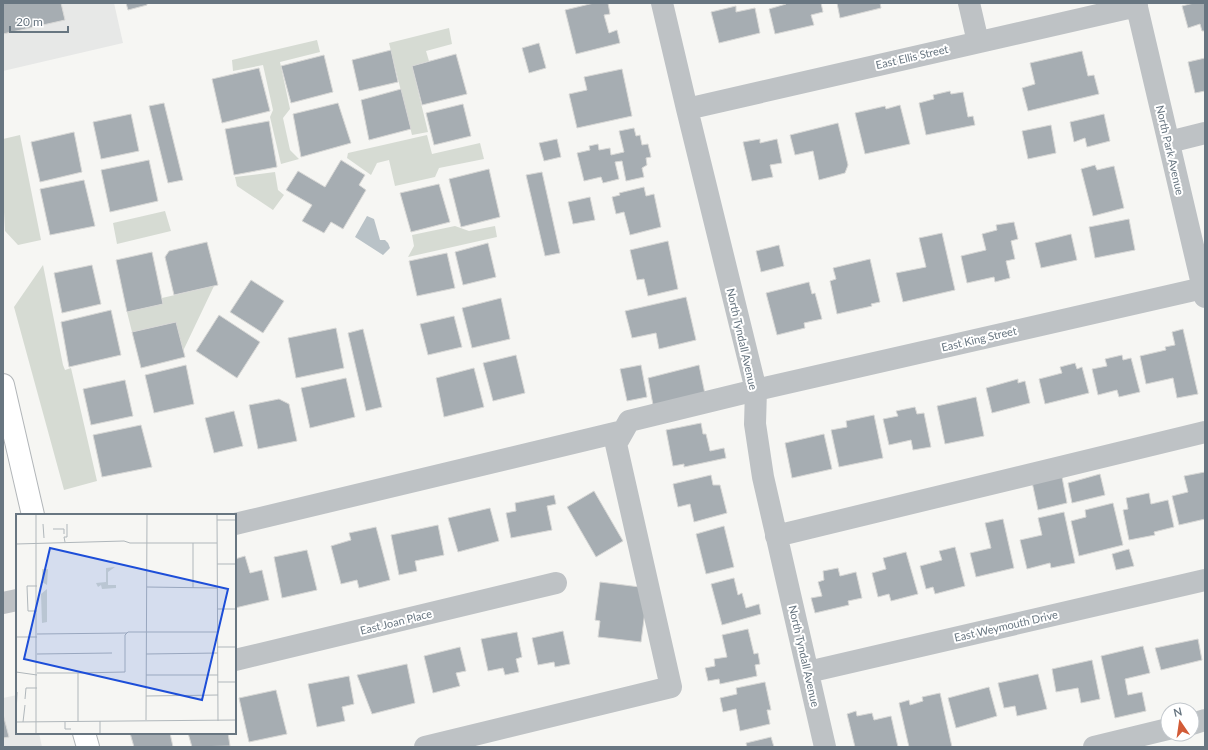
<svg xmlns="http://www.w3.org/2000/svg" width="1208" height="750" viewBox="0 0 1208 750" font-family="Lato,sans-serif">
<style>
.built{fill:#e7e8e7}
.green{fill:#d6dbd3}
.water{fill:#b9c2c7}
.building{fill:#a6adb2;stroke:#d8d8d6}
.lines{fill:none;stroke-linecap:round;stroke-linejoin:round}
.major-casing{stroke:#b2b6b9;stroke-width:24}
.minor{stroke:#bec2c5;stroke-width:22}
.major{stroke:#fff;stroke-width:22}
.labels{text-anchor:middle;stroke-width:4;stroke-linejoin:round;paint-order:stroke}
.street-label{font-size:11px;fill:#687681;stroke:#fff}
.inset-road{fill:none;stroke:#b0b7bb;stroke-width:1}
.view{fill:#1d4ed8;fill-opacity:0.15;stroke:#1d4ed8;stroke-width:2}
.inset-edge{fill:none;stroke:#687681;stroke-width:2}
</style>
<rect width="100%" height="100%" fill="#f6f6f3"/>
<!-- built -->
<path class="built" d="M3,3H114L123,43L3,71Z
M17,695V733H39L42,747H3V698Z"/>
<!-- green -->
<path class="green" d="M449,28L452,44L426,51L429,61L412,66L428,132L412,135L389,43Z
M317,40L320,52L280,62L290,109L283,118L290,150L299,159L281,164L270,117L273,110L263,65L233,71L232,60Z
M20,135L41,240L18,245L5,231L4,212L3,210V139Z
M427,135L432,154L480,143L484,159L439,168L435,177L395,186L389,160L377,163L371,175L347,158L348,153Z
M275,172L278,190L284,195L273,210L237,186L235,177Z
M165,211L171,231L117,244L113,223Z
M455,226L469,231L495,226L497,237L408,257L414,246L412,235Z
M43,265L63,365L65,370L71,368L97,481L64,490L14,307Z
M214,286L183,351L175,322L132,332L127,312L163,304L162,298Z"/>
<!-- water -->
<path class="water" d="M367,216L374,219L380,240H385L388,243L390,248L383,255L355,237Z"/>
<!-- building -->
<path class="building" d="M3,3H61L65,20L3,34Z
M126,3H147V5L128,10Z
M594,3H608L610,14L604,15L609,33L617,30L620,43L576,54L565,10Z
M786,3H821L823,12L811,15L814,25L775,34L769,9L786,4Z
M837,3H880L881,8L840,18Z
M1194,3H1205V31H1202L1200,24L1188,28L1182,6Z
M736,6V12L755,8L760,33L719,43L711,12Z
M539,43L546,68L529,73L522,48Z
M391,50L398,82L359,91L352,60Z
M1082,51L1088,76L1094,75L1099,94L1028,111L1022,88L1035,84L1030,63Z
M456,54L467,94L422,105L412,66Z
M324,55L333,92L291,103L281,66Z
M1205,58V91L1195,93L1188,62Z
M259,68L270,111L222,123L212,79Z
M622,69L632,116L577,128L569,94L587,90L584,77Z
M401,89L411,129L369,140L361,100Z
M950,91L951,94L963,92L968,117L973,116L975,125L926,135L919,103L934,99L933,95Z
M164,103L183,180L168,183L149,106Z
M338,103L351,143L301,157L293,114Z
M463,104L471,136L434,145L426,113Z
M900,105L910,144L865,154L855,113L885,106L886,109Z
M131,114L139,151L101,159L93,122Z
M1104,114L1110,141L1087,147L1085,138L1074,142L1070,122Z
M269,121L277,167L234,175L225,129Z
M838,123L848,165L845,173L819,180L813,151L795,155L790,135Z
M1051,125L1056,153L1028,159L1022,131Z
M634,128L636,136L640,135L642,145L648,144L651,157L646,158L647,165L642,168L644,177L626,181L622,161L615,162L619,179L603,183L601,177L584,181L577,153L590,150L589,146L598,144L599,150L610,148L611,155L624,152L619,131Z
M74,132L82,172L40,182L31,142Z
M557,139L561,157L544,161L539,143Z
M760,139V143L777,139L782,163L770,165L773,177L752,181L743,142Z
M149,160L158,201L110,212L101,170Z
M341,160L365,175L359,185L366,190L343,229L331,222L324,233L302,221L312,205L286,190L298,171L325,187Z
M1095,165L1097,170L1114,166L1124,208L1093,216L1081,169Z
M489,169L500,217L461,227L449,179Z
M542,172L560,253L545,256L526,175Z
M84,180L95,226L50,235L40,189Z
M439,184L450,222L411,232L400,193Z
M644,187L646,196L654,194L661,227L630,235L624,212L616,214L612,197L620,195L619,193Z
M590,197L595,220L573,224L568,202Z
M1129,219L1135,250L1095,258L1089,227Z
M1014,222L1018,239L1011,241L1015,259L1006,261L1010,278L995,282L994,277L967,283L961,256L986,250L982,234L997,230L996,225Z
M942,233L955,290L903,302L896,273L926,267L919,238Z
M1071,234L1077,260L1041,268L1035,243Z
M668,241L678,289L648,296L644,279L637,280L630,250Z
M207,242L218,285L174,295L165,257L169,251Z
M488,243L496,277L463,285L455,252Z
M779,245L784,266L761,272L756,251Z
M152,252L163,304L127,312L116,260Z
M447,253L455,288L417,296L409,261Z
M870,259L880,302L871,304L872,306L837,314L830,281L836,279L833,268Z
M92,265L101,304L62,313L54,273Z
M251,280L284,301L263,333L230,312Z
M809,282L812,294L815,293L822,319L804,323L805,328L777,335L766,293Z
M686,297L696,340L659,349L656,333L632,338L625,311Z
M501,298L510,339L472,348L462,308Z
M111,310L121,355L69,367L61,322Z
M219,315L260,342L237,378L196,351Z
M454,316L462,347L428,355L420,324Z
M176,322L185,357L141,368L132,332Z
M336,328L344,368L296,378L288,338Z
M363,329L382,407L366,411L348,333Z
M1183,329L1198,394L1177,398L1173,378L1146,384L1140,356L1166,350L1165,347L1175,345L1172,332Z
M516,355L525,393L493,401L483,363Z
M1122,355L1123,360L1131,358L1140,392L1119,397L1117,390L1098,395L1092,369L1107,366L1105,359Z
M1075,363L1077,369L1082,367L1089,393L1045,404L1039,379L1062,373L1060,367Z
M186,365L194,404L154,413L145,375Z
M641,365L647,397L627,401L620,369Z
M699,365L705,394L653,405L648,378Z
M474,368L484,407L444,417L436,378Z
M346,378L355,417L310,428L301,388Z
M1018,379V383L1025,381L1030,403L992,413L986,388Z
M125,380L133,416L91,425L83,389Z
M976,397L984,436L945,444L937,406Z
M279,399L289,404L297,441L258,449L249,405Z
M915,407L917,414L924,413L931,447L913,450L911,440L889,445L883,419L898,416L896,411Z
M234,411L243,446L214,453L205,418Z
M874,415L883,458L839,467L831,430L847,427L846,421Z
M701,423L703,434H706L710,451L724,448L726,458L684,467V464L673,466L666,430Z
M141,425L152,467L102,477L93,435Z
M824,434L832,469L792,478L785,443Z
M1205,472V519L1179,525L1172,496L1188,492L1184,476Z
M1100,474L1105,495L1072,503L1068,483Z
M711,475L713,485H720L727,513L694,522L690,504L678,507L673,484Z
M1062,477L1067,503L1038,510L1032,482Z
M594,491L623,541L596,557L567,507Z
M1149,493L1151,504L1168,500L1174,527L1154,532L1155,535L1129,540L1123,510L1128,509L1126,498Z
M554,495L556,504L547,506L552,530L511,538L506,513L516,511L515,503Z
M1113,503L1123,545L1079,556L1071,521L1086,517L1085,510Z
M490,508L499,541L458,552L448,518Z
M1064,512L1075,563L1051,568L1050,563L1027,569L1020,540L1042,535L1038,518Z
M1003,519L1014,568L976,577L970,553L991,548L985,523Z
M438,525L444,555L415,561L417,571L399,575L391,535Z
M724,526L734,567L706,574L696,534Z
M376,527L390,580L359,588L357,580L341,584L331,546L351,540L349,533Z
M955,547L965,586L935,594L933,587L926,589L920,566L942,560L939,551Z
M1129,549L1134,566L1116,570L1112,554Z
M307,550L317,590L282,598L274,557Z
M906,552L918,594L891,601L889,594L878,597L872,573L886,569L883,558Z
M245,556L250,573L262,570L269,600L235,608V559Z
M838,568L840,576L856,572L862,598L848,601L849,605L815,613L811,598L822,596L818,582L824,580L823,571Z
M734,578L738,595L742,593L746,608L759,604L761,614L722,625L711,584Z
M600,582L648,588L641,642L598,637L600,621L595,620Z
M748,629L754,654L758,653L760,664L755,665L757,676L720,684L719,679L708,681L705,668L715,666L714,659L727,657L722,635Z
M563,631L570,664L555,667L554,662L538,665L532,638Z
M517,632L522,657L516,659L519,672L505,675L503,668L488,671L481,639Z
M1198,639L1202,660L1161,670L1155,648Z
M1143,646L1150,673L1125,679L1128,695L1142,692L1146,711L1115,718L1101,656Z
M460,647L466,671L456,673L460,686L433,693L424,656Z
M1092,660L1100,699L1081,703L1078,688L1056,692L1052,669Z
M407,664L415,703L372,714L357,675Z
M1038,674L1047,709L1017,716L1015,706L1004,708L998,683Z
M349,676L354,704L342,707L345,721L317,727L308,684Z
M765,682L771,710H767L770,724L740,731L736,709L723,712L720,698L737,694L736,688Z
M989,687L997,716L956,728L948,698Z
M276,690L287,734L249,742L239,698Z
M940,693L952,747H909L899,703L909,700L910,705L923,701L922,697Z
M856,711L857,716L872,713L874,720L891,716L898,747H855L847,714Z
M3,714L9,737L3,738Z
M130,733H170L173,747H134Z
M188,733H228L230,746L192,747Z
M771,737L774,747H747L746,743Z"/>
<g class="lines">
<defs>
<path id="major" d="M3,385L33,515
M84,733L88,747"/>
</defs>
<!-- major casing -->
<use href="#major" class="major-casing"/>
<!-- minor -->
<path class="minor" d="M662,3L687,109L756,390L755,424L763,477L825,747
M969,3L978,42
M1136,3L1205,297
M687,109L1137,6
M1169,142L1205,133
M235,524L623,431
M776,536L1205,432
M3,603L17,600
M235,660L556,583
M808,672L1205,580
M1192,724L1205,720
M425,747L671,687L616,444L629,421L756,390L1203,288
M1094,747L1168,729"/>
<!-- major -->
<use href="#major" class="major"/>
</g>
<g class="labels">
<!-- street labels -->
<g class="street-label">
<text transform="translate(912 57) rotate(-13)" y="4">East Ellis Street</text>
<text transform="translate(1170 150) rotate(77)" y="4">North Park Avenue</text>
<text transform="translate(742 339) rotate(77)" y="4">North Tyndall Avenue</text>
<text transform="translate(979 339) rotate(-13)" y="4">East King Street</text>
<text transform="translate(396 622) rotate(-14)" y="4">East Joan Place</text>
<text transform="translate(1006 626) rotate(-13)" y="4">East Weymouth Drive</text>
<text transform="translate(804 656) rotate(77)" y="4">North Tyndall Avenue</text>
</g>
</g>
<!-- overview -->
<g transform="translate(16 514)">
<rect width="220" height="220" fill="#f6f6f3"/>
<path d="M99,53L92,58V71H100V74L86,75L85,71L82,73L80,69L90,68V54ZM26,55H32L31,71L26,68ZM31,75V108L26,109L25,80Z" fill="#d6dbd3"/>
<path class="inset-road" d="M20,0V220M201,0L202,207M201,6H220M27,10L28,24M37,15H48V20M49,28L48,23H51V10M0,30L108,27L114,29H201M201,50H220M131,73L201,74M177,74V29M201,95H220M21,97H12L11,72H21M21,120L111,119M0,123H21M201,133H220M21,140L96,139M130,140L202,139M0,158L21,161M21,159H62V208M62,159L109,158V121L112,118H201M130,161H202M202,168H220M130,182L202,181M9,185L10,174H21M0,200L1,178M130,206L131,0M84,207V220M0,208L220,206M7,208L9,191M49,208V215H55"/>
<path class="view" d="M34,34L212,75L186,186L8,145Z"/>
<rect width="220" height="220" class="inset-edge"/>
</g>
<!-- border -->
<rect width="1208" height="750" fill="none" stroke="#687681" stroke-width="8"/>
<!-- north arrow -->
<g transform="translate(1180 722) rotate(347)"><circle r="19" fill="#ffffff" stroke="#c3c8cd"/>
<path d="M0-3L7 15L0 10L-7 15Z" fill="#d25b37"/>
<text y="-6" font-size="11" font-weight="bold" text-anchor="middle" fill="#687681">N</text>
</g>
<!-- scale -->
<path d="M10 26v6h58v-6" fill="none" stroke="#687681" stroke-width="2"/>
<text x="16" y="26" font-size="12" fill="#687681" stroke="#ffffff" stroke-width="3" paint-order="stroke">20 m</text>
</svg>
